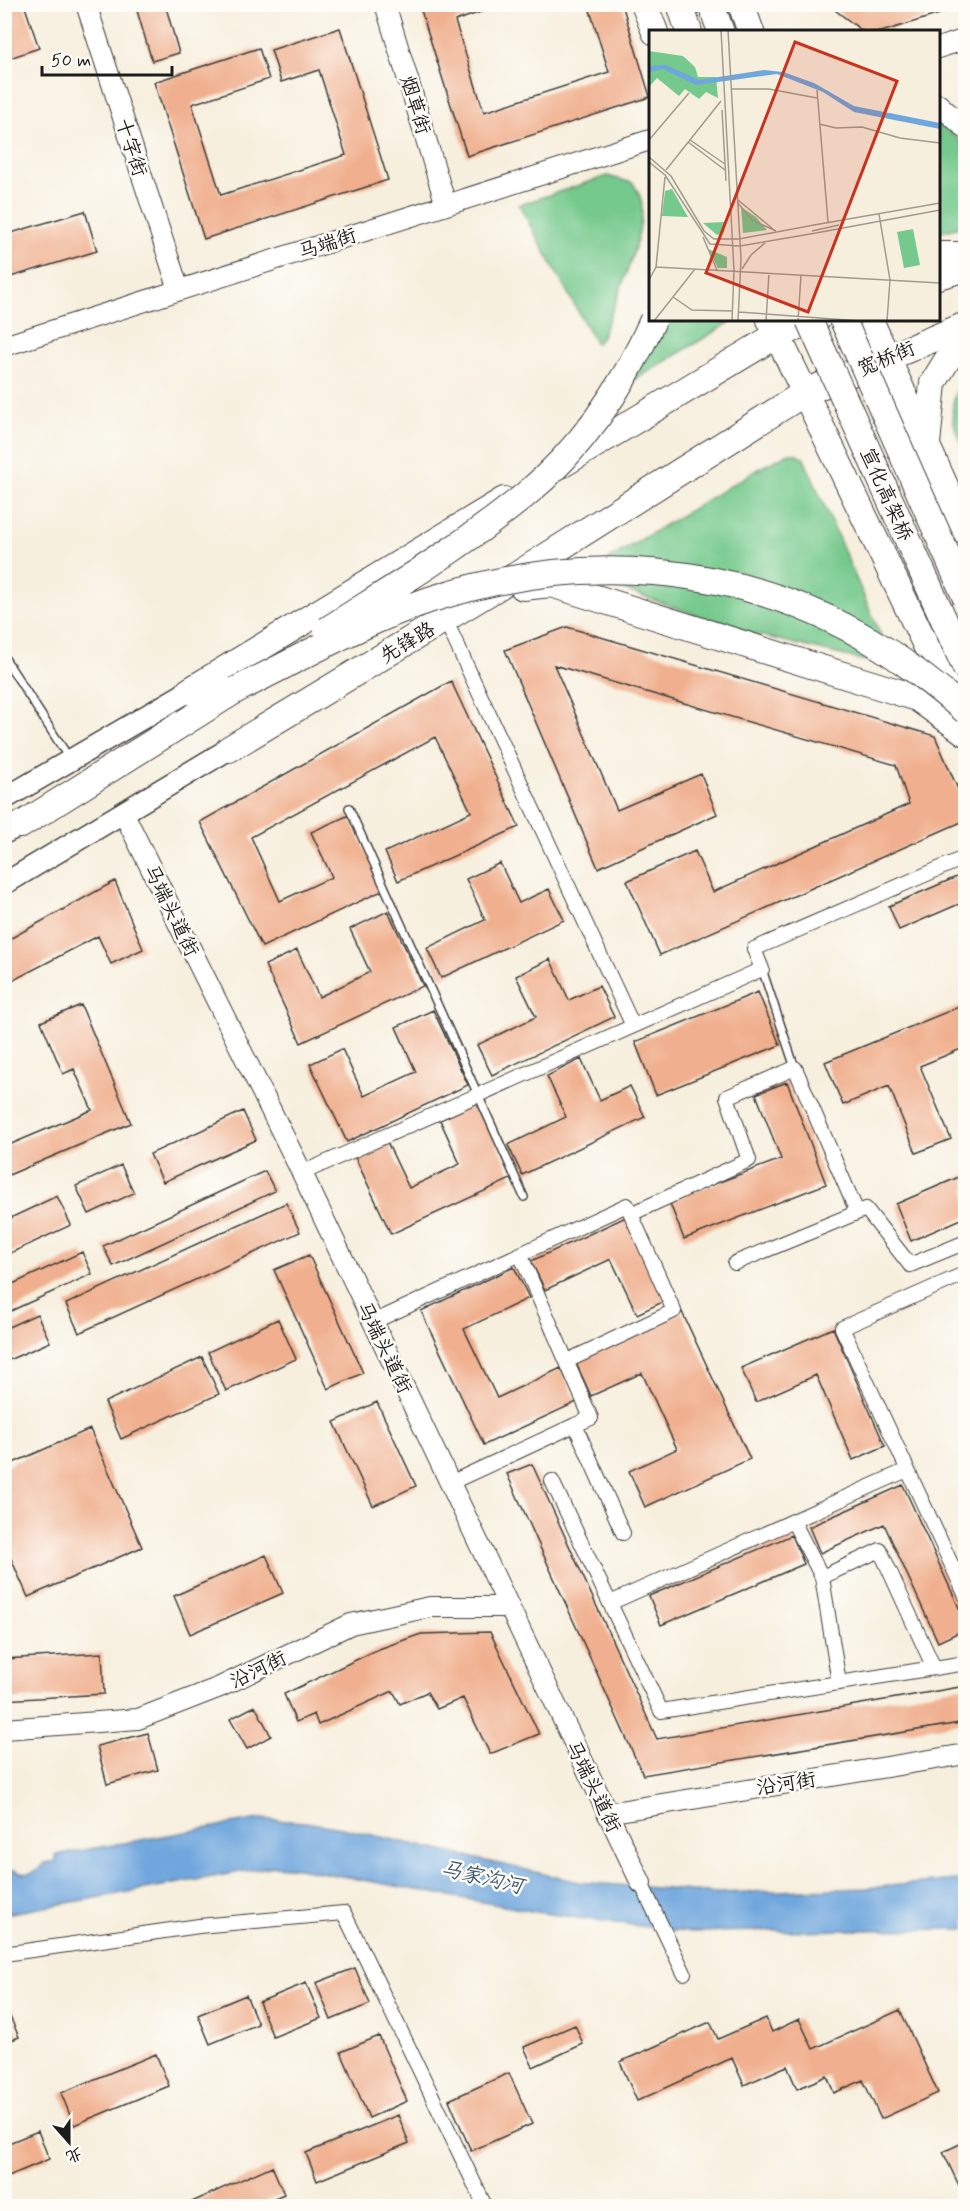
<svg xmlns="http://www.w3.org/2000/svg" width="970" height="2211" viewBox="0 0 970 2211" font-family="Mynerve,'LXGW WenKai TC',sans-serif">
<style>
.green{fill:#75c98c;stroke:#487254;stroke-width:1.5}
.water{fill:#6ea6dd;stroke:#45617c;stroke-width:1.5}
.building{fill:#f0b08f}
.lines{fill:none;stroke-linecap:round;stroke-linejoin:round}
.lane-casing{stroke:#3d3c39;stroke-width:10}
.street-casing{stroke:#3d3c39;stroke-width:16}
.secondary-casing{stroke:#3d3c39;stroke-width:22}
.primary-casing{stroke:#3d3c39;stroke-width:24}
.highway-casing{stroke:#3d3c39;stroke-width:28}
.lane{stroke:#fff;stroke-width:7}
.street{stroke:#fff;stroke-width:14}
.secondary{stroke:#fff;stroke-width:20}
.primary{stroke:#fff;stroke-width:21}
.highway{stroke:#fff;stroke-width:26}
.highway-bridge-casing{stroke:#3d3c39;stroke-width:28;stroke-linecap:butt}
.highway-bridge{stroke:#fff;stroke-width:26}
.labels{text-anchor:middle;stroke-width:5;stroke-linejoin:round;paint-order:stroke}
.street-label{font-size:20px;fill:#1c1c1c;stroke:#fdfcf7}
.water-label{font-size:21px;font-style:italic;fill:#415a73;stroke:#fdfcf7}
.inset-road{fill:none;stroke:#9f9b90;stroke-width:1.5}
.view{fill:#c8321e;fill-opacity:0.15;stroke:#c8321e;stroke-width:3}
.inset-edge{fill:none;stroke:#1c1c1c;stroke-width:3}
</style>
<rect width="100%" height="100%" fill="#fdfcf7"/>
<filter id="ink" filterUnits="userSpaceOnUse"><feTurbulence type="fractalNoise" baseFrequency=".0167" numOctaves="2"/><feDisplacementMap in="SourceGraphic" scale="12" xChannelSelector="R" yChannelSelector="G"/><feConvolveMatrix kernelMatrix="1 2 1 2 8 2 1 2 1" color-interpolation-filters="sRGB"/></filter>
<filter id="wash" filterUnits="userSpaceOnUse"><feTurbulence type="fractalNoise" baseFrequency=".008" numOctaves="4" result="noise"/><feDisplacementMap in="SourceGraphic" scale="24" xChannelSelector="R" yChannelSelector="G"/><feGaussianBlur stdDeviation="1.35" result="paint"/><feColorMatrix in="noise" values="0 0 0 0 0 0 0 0 0 0 0 0 0 0 0 0 0 1.4 0 .05"/><feComposite in="paint" operator="in"/></filter>
<g filter="url(#wash)">
<rect width="100%" height="100%" fill="#f7efde"/>
<!-- green -->
<path class="green" d="M939,123L966,146L965,226L940,232L938,231Z
M607,176L633,183C636,188 640,194 641,200C648,229 613,308 601,338L596,344L519,205Z
M659,320H734L628,384Z
M965,375V455C953,423 944,407 965,375Z
M789,453L797,454L804,459L895,668L742,631L613,586L609,559L755,471Z"/>
<!-- water -->
<path class="water" d="M259,1819L305,1822L342,1828L579,1882L718,1893L866,1888L966,1879L965,1929L685,1932L542,1913L298,1868L275,1866L5,1914V1871L14,1870C25,1877 37,1873 45,1863L56,1861L55,1855Z"/>
<g id="blocks">
<!-- building -->
<path class="building" d="M4,4H24L39,48L4,60Z
M135,4H165L179,53L152,61Z
M419,4H504L455,21L484,112L609,72L588,4H622L650,97L467,156Z
M827,4H966V6L881,32H864Z
M340,28L388,180L204,239L154,82L259,48L269,79L192,104L221,195L346,155L319,70L281,82L271,50Z
M85,211L97,251L4,279V235Z
M567,627L935,736L966,808V820L660,955L627,881L695,851L713,892L909,804L896,765L554,665L617,810L701,774L717,814L598,868L505,650Z
M451,681L519,827L398,881L385,852L471,812L435,737L251,837L280,901L332,877L311,832L349,815L384,890L262,947L200,822Z
M500,863L519,903L549,889L564,920L441,978L427,948L485,920L466,879Z
M966,873V901L899,930L889,906Z
M115,881L143,949L111,964L98,936L4,985V942Z
M388,911L423,986L301,1043L265,965L297,950L319,997L370,972L350,929Z
M550,959L569,1000L599,986L614,1017L492,1075L477,1045L536,1017L516,976Z
M758,992L780,1045L656,1095L635,1042Z
M966,1004V1047L920,1066L951,1139L916,1153L889,1086L843,1105L825,1062Z
M81,1005L131,1123L4,1177V1147L92,1110L74,1069L63,1074L41,1022Z
M433,1010L468,1085L347,1142L310,1064L342,1049L364,1096L416,1072L396,1027Z
M581,1059L600,1100L630,1086L645,1117L522,1175L508,1145L566,1117L547,1076Z
M787,1082L826,1184L684,1239L669,1201L781,1159L756,1094Z
M478,1102L513,1178L391,1234L355,1157L387,1142L409,1188L460,1164L440,1120Z
M243,1111L256,1140L163,1182L150,1154Z
M121,1165L134,1193L89,1214L76,1186Z
M265,1171L275,1191L113,1266L103,1246Z
M966,1174V1217L911,1241L896,1204Z
M57,1196L71,1225L4,1256V1221Z
M286,1203L300,1232L79,1333L66,1304Z
M626,1217L665,1301L637,1314L611,1259L545,1290L531,1261Z
M82,1252L92,1274L4,1314V1288Z
M309,1255L363,1373L328,1389L274,1270Z
M514,1267L529,1298L464,1329L497,1398L561,1368L577,1402L484,1445L421,1311Z
M682,1312L750,1459L645,1507L629,1471L677,1449L642,1373L591,1396L575,1361Z
M37,1314L50,1342L4,1362V1329Z
M278,1319L296,1359L226,1391L208,1352Z
M833,1328L885,1446L853,1460L816,1375L756,1402L741,1368Z
M202,1357L219,1394L121,1439L105,1402Z
M377,1402L416,1486L373,1506L334,1422Z
M90,1429L142,1547L28,1597L4,1543V1467Z
M532,1464L657,1739L966,1686V1722L643,1775L507,1474Z
M903,1485L966,1623V1629L938,1642L884,1524L820,1553L809,1527Z
M792,1535L804,1564L661,1625L649,1596Z
M266,1555L283,1593L190,1634L174,1596Z
M490,1632L539,1734L490,1754L463,1698L437,1709L427,1692L400,1704L393,1691L318,1725L314,1714L296,1722L284,1694L379,1649L421,1634Z
M102,1653L104,1694L4,1700V1659Z
M255,1706L271,1736L247,1749L230,1719Z
M148,1733L158,1770L107,1784L97,1746Z
M355,1968L370,2004L331,2020L316,1983Z
M306,1983L321,2018L273,2037L259,2002Z
M246,1995L258,2024L210,2044L198,2015Z
M900,2010L938,2093L881,2119L863,2080L834,2093L827,2076L797,2089L787,2066L744,2085L732,2058L637,2101L620,2062L710,2022L718,2039L766,2018L772,2032L799,2019L813,2049Z
M8,2012L19,2037L4,2043V2014Z
M575,2025L583,2044L533,2067L524,2047Z
M379,2036L407,2101L369,2118L341,2052Z
M156,2054L169,2086L74,2125L61,2093Z
M509,2073L532,2124L471,2151L449,2100Z
M398,2115L409,2143L317,2181L306,2153Z
M38,2131L49,2159L4,2178V2145Z
M966,2141V2200L943,2152Z
M272,2166L284,2194L256,2206H183Z"/>
</g>
</g>
<g filter="url(#ink)">
<use href="#blocks" fill-opacity="0" stroke="#3d3c39" stroke-width="1.5"/>
<g class="lines">
<defs>
<path id="lane" d="M4,657L69,758
M349,808L524,1197
M762,969L795,1068"/>
<path id="street" d="M445,619L633,1026
M302,1173L762,969L754,949L966,857
M631,1214L749,1160L727,1097L795,1068L857,1212
M520,1254L591,1418L575,1425L623,1533
M735,1263L866,1209L910,1265L966,1242
M966,1273L842,1328L966,1596
M373,1322L627,1205L674,1311L567,1361
M552,1481L661,1711L966,1663
M450,1483L575,1425
M793,1521L822,1577L839,1683
M822,1577L880,1550L934,1668
M610,1603L907,1470
M641,1883L684,1973
M4,1954L199,1926L344,1913L485,2206"/>
<path id="secondary" d="M86,4L179,290
M385,4L446,205
M938,48L966,39
M938,104L966,129
M4,346L650,140
M124,814L302,1173L641,1883
M4,1729L138,1719L220,1687L351,1624L430,1607H509
M607,1813L966,1754"/>
<path id="primary" d="M4,799L189,691
M4,833L21,825
M4,884L229,749"/>
<path id="highway" d="M644,4L655,32
M680,4L689,32
M711,4L721,32
M741,4L751,32
M938,255H966
M938,276L966,268
M770,320L955,706
M870,320L966,532
M927,444L933,383L955,347L966,340
M561,465L777,335L817,320
M523,587L551,584L917,698L966,733
M189,691L504,500
M229,749L493,590L806,392L966,325
M21,825L236,690"/>
</defs>
<!-- lane casing -->
<use href="#lane" class="lane-casing"/>
<!-- street casing -->
<use href="#street" class="street-casing"/>
<!-- secondary casing -->
<use href="#secondary" class="secondary-casing"/>
<!-- primary casing -->
<use href="#primary" class="primary-casing"/>
<!-- highway casing -->
<use href="#highway" class="highway-casing"/>
<!-- lane -->
<use href="#lane" class="lane"/>
<!-- street -->
<use href="#street" class="street"/>
<!-- secondary -->
<use href="#secondary" class="secondary"/>
<!-- primary -->
<use href="#primary" class="primary"/>
<!-- highway -->
<use href="#highway" class="highway"/>
<defs>
<path id="highway-bridge" d="M809,320L966,669
M843,320L966,598
M327,630C394,587 463,546 524,496C581,449 624,386 653,320
M236,690C299,659 362,622 429,600C577,551 735,561 871,641C905,661 935,686 966,711"/>
</defs>
<!-- highway-bridge casing -->
<use href="#highway-bridge" class="highway-bridge-casing"/>
<!-- highway-bridge -->
<use href="#highway-bridge" class="highway-bridge"/>
</g>
</g>
<g class="labels">
<!-- street labels -->
<g class="street-label">
<text transform="translate(416 105) rotate(73)" y="7">烟草街</text>
<text transform="translate(132 147) rotate(72)" y="7">十字街</text>
<text transform="translate(327 243) rotate(-18)" y="7">马端街</text>
<text transform="translate(886 358) rotate(-23)" y="7">宽桥街</text>
<text transform="translate(887 494) rotate(66)" y="7">宣化高架桥</text>
<text transform="translate(407 642) rotate(-31)" y="7">先锋路</text>
<text transform="translate(172 910) rotate(64)" y="7">马端头道街</text>
<text transform="translate(385 1347) rotate(64)" y="7">马端头道街</text>
<text transform="translate(258 1669) rotate(-26)" y="7">沿河街</text>
<text transform="translate(786 1783) rotate(-9)" y="7">沿河街</text>
<text transform="translate(594 1786) rotate(64)" y="7">马端头道街</text>
</g>
<!-- water labels -->
<g class="water-label">
<text transform="translate(482 1877) rotate(13)" y="7">马家沟河</text>
</g>
</g>
<!-- overview -->
<g transform="translate(649 30)">
<rect width="291" height="291" fill="#f7efde"/>
<path d="M0,21L34,26L46,37L49,47H67L69,68L57,62L50,69L36,59L30,66L8,48L0,57ZM23,159L39,187L13,186L16,161ZM92,177L107,187L118,200L94,203ZM76,192L75,202L68,205L54,193ZM264,199L271,235L255,238L248,202ZM59,219L78,227V238H69Z" fill="#75c98c"/>
<path d="M17,35L50,50L115,40L134,42L165,53L205,76L291,93V99L205,82L174,62L128,44L47,55L14,39L0,42V36Z" fill="#6ea6dd"/>
<path class="inset-road" d="M72,0L85,240L83,291M79,0L92,229L89,291M82,59H120L168,68M168,60L179,192M73,80L77,151M170,94L187,98L213,97L251,108L291,113M0,110L40,63M41,110L76,134M39,112L76,140M0,127L22,146L55,201L65,209H90L165,195M0,132L16,145L61,214L91,216L167,203M17,140L72,71M89,170L124,199M88,172L103,190L127,201M230,184L241,250L238,291M165,195L291,173M163,201L190,195M167,203L291,180M54,207L68,240M7,237L291,253M93,239L102,225L116,213M0,250L7,237L16,147M24,267L43,280L84,281M90,282L212,291M5,291L46,239M117,291L120,243M149,291L152,245"/>
<path class="view" d="M146,12L248,51L159,282L57,243Z"/>
<rect width="291" height="291" class="inset-edge"/>
</g>
<!-- margin -->
<rect width="970" height="2211" fill="none" stroke="#fdfcf7" stroke-width="24"/>
<!-- north arrow -->
<g transform="translate(69 2142) rotate(159)" stroke="#fdfcf7" stroke-width="4.5" paint-order="stroke">
<path d="M0-4.5L10 22L0 15L-10 22Z" fill="#1c1c1c"/>
<text y="-9" font-size="16" font-weight="bold" text-anchor="middle" fill="#1c1c1c">北</text>
</g>
<!-- scale -->
<path d="M42 66v9h130v-9" fill="none" stroke="#1c1c1c" stroke-width="3"/>
<text x="51" y="66" font-size="18" fill="#1c1c1c" stroke="#fdfcf7" stroke-width="4.5" paint-order="stroke">50 m</text>
</svg>
